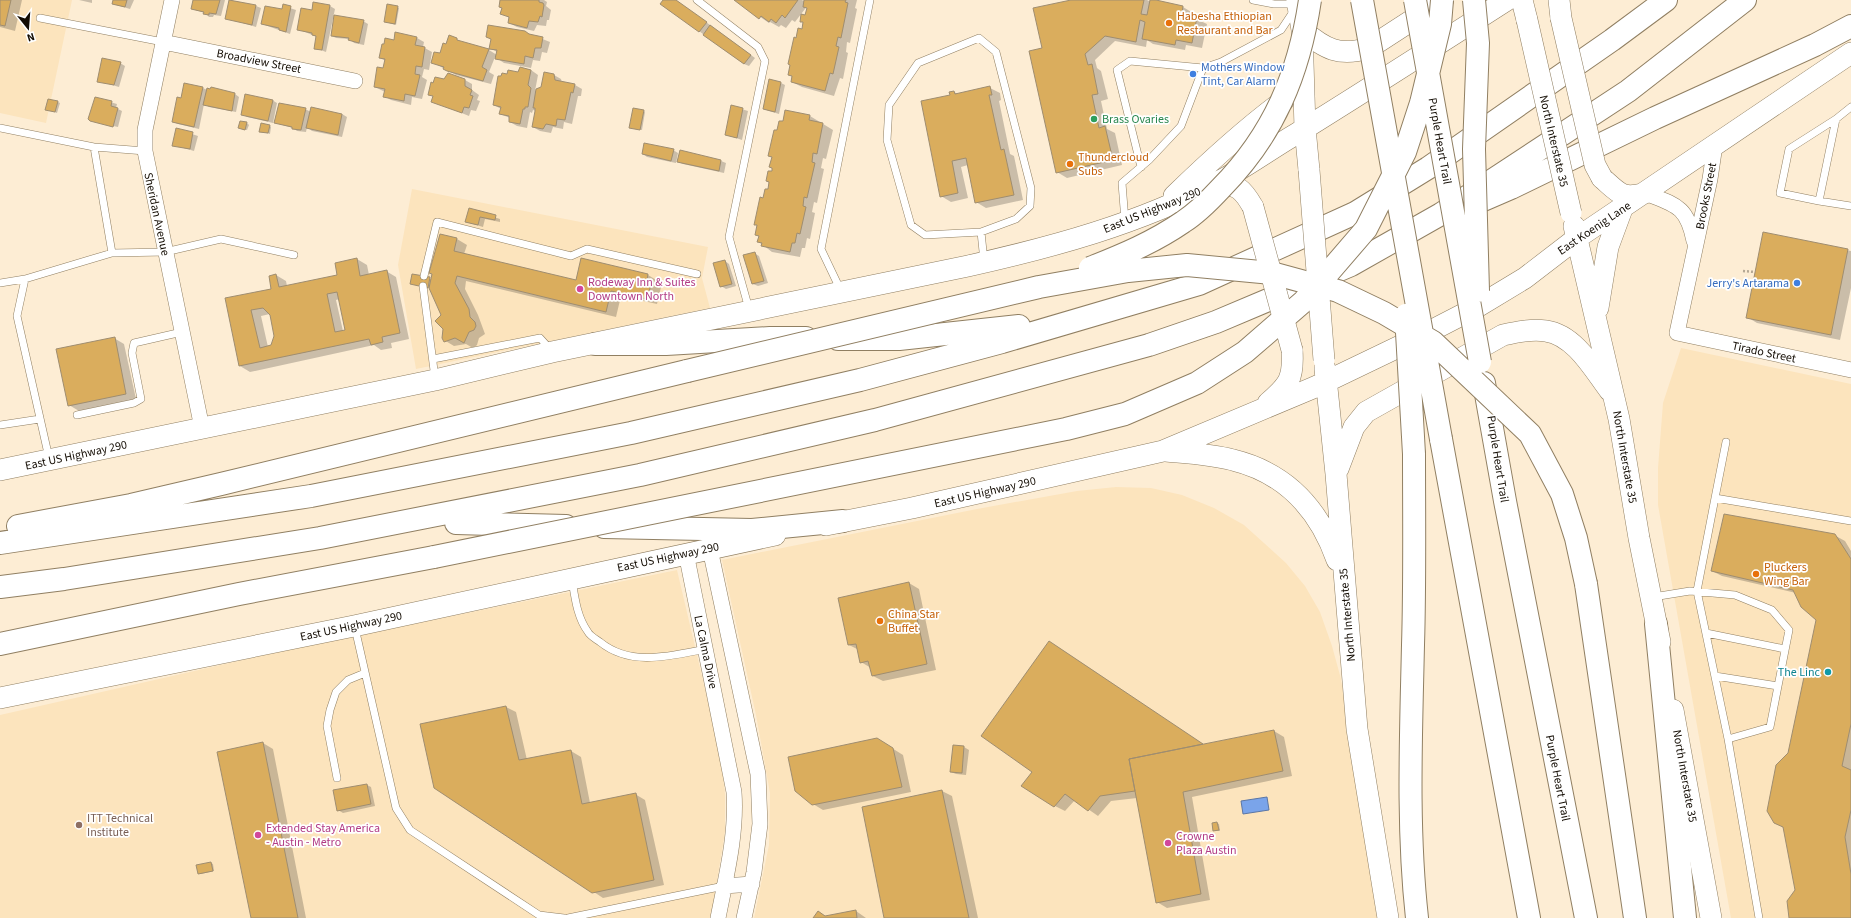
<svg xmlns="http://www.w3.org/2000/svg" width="1851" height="918" viewBox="0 0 1851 918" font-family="'Source Sans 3',sans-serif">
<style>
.built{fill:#fce4bd}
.water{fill:#7aa4ea;stroke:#5b76a5}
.shadow{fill:#0003;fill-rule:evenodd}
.building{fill:#daad5d;stroke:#9f8d70;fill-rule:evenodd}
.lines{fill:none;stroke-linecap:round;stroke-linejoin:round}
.lane-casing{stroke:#907f62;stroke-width:8}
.street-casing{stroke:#907f62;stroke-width:16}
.secondary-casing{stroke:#907f62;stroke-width:22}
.highway-casing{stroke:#907f62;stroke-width:24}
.path{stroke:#b5a894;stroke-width:2.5;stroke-dasharray:2 2;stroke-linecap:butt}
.lane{stroke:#fff;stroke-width:7}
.street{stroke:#fff;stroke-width:15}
.secondary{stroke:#fff;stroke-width:21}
.highway{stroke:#fff;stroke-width:22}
.secondary-bridge-casing{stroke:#907f62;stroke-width:22;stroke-linecap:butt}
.highway-bridge-casing{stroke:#907f62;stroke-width:24;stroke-linecap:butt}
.secondary-bridge{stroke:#fff;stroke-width:21}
.highway-bridge{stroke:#fff;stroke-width:22}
.food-dot{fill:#e8710a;stroke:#fff;stroke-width:1.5}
.shop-dot{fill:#3f7fe0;stroke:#fff;stroke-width:1.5}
.leisure-dot{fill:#2e9e5b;stroke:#fff;stroke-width:1.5}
.hotel-dot{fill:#d1479c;stroke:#fff;stroke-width:1.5}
.culture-dot{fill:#0f9aa8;stroke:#fff;stroke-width:1.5}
.education-dot{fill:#8d6e63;stroke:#fff;stroke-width:1.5}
.labels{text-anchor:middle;stroke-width:3.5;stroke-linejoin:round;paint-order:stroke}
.food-label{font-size:12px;fill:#c56008;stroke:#fff;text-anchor:start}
.street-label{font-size:12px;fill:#130c03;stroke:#fff}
.shop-label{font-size:12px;fill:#366cbe;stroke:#fff;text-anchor:start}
.leisure-label{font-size:12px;fill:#27864d;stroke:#fff;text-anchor:start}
.hotel-label{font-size:12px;fill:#b23c85;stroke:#fff;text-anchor:start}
.culture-label{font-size:12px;fill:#0d838f;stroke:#fff;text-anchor:end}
.education-label{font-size:12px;fill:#785e54;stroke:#fff;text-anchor:start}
</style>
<rect width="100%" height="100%" fill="#fdedd4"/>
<!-- built -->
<path class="built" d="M0,0H72L46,123L0,113Z
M412,189L708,247L702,278L710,308L416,369L398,265Z
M1681,348L1851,384V918H1731L1658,505V468L1663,403Z
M1116,487L1151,488L1182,495L1214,508L1244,525L1286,563L1305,586L1320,612L1332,646L1341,679L1377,918H754L769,845L770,793L756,715L722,560L977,509L1077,491Z
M677,570L721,757L725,794V832L711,918H0V715L287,650Z"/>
<!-- water -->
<path class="water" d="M1267,797L1269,810L1243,814L1241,801Z"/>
<!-- shadow -->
<path class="shadow" d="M0,0H22L15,31L0,27Z
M79,0H92V3Z
M114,0H134L130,9L113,4Z
M194,0H225L221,16L214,15L213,17H209L205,13L192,9Z
M230,0L256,6L261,8L256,27L226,18Z
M501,0H544L547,2L546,6L551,10L549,20H547L546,26L537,25L534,31L517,27L509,23L510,18L502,13Z
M664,0H676L755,58L749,66L744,64L662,4Z
M735,0H802L805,2V0H857L855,8L857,9L850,43L847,42L846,52L848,53L843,79L840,78L834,96L802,87L792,82L797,39L803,30L804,23L801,21L806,16L808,5L795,22L792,20L786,28L781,25L779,27L770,22L769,23Z
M1075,0H1147L1151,2V0L1183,7L1193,13L1192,17L1207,24L1202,48L1186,45L1185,50L1153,44L1147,40L1146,47L1115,41L1095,60L1097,68L1101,71L1108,99L1101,101L1107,129L1115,133L1122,165L1067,178L1057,172L1044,49Z
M314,3L330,6L335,9L326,52L315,48L317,37L298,29L312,11Z
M284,6L296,10L290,34L262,24L283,11Z
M397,7L399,8L396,25L385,22Z
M363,21L368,24L364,45L354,43L350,39L336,38L332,36Z
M525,32L550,42L547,53L542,52L540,61L533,60L531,68L504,63L495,57L489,72L494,75L491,84L456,75L432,62L447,45L456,39L463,43L489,50L497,55V52L490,48Z
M417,38L424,42L423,47L432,52L429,70L424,69L422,77L427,80L422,99L412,97L411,105L391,100L384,96L385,92L375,87L384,69L386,61L380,58L395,41Z
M120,63L125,66L119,87L98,81Z
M520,68L531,70L538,75L535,91L541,88L554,75L561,79L562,83L575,85L582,89L581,96H578L572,124L564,122L563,129L553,127L551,133L540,131L533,127L536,111L533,110L532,113L530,112L527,128L517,126L510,122V118L500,114L501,109L494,105L508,75L518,73Z
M445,80H465L472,84V90L479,95L477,100L480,101L476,111L471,110L469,116L432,101L434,96L429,92L432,83Z
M781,83L785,85L779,114L769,111L764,109Z
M203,88L207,90L235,94L239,97L236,112L209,107L204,104L199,129L178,124L173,122L182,99Z
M990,88L1000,93L1001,100L999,101L1010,154L1014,156L1023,200L986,208L976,202L968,165L961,167L968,198L951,202L941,196L951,96L954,92L958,94Z
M96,98L117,104L116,108L122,111L118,127L91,121Z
M272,100L277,103L273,123L247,117L242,114Z
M58,102L60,103L57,113L48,110Z
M732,106L748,111L742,140L727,135Z
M305,109L311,112L342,114L347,117L342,137L312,131L307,127L306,132L297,131L293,128L275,123Z
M644,111L645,112L642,130L632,128Z
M786,111L810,116L833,130L826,159L823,158L821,168L824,169L817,203L814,202L812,212L815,213L810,239L807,238L805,248H802L800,257L772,252L759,242L758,226L764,199L769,190L772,173L773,157L770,156L778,131L783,122Z
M247,123L249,125L247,130L241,129Z
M269,125L271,127L270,134L262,132Z
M177,129L198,136L194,151L173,145Z
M673,150L678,153L676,163L647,157L643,154Z
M681,152L721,161L726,163L724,173L683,164L678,162Z
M485,214L500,219V222L485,219L483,227L466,222Z
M1764,233L1851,251V288L1840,340L1757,323L1747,317Z
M440,236L457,239L467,245L464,254L576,281L581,259L648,275L658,281L657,285L661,287L657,304L621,296L616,317L466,281L465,289L478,315L485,334L479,338L477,345L473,348L466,344L454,346L444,340L442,316L430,288L413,284L429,278L432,280Z
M754,253L759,256L768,283L758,286L753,284L745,256Z
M357,259L367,265L369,275L386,271L396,277L409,339L391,343L392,348L381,350L374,345L250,372L240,366L226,299L273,289L276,275L286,281L287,286L338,276ZM340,299L346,331H343L336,300ZM270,314L275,336L272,346L268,347L261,316Z
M725,261L729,264L736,286L726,289L721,286Z
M114,338L124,344L136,399L79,411L69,405Z
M1834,535L1845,541L1851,551V918H1790L1796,890L1784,828L1774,822L1817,620L1796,593L1722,576L1712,571Z
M909,583L919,589L936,670L883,681L873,676L871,668L861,662L859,650L849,645Z
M1059,648L1204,745L1274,731L1284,737L1292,776L1192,797L1210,900L1167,908L1157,902L1137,798L1111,801L1098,816L1075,800L1065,811L1055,806L1033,771Z
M506,707L516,712L527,760L571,751L581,757L590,803L635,794L645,800L664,885L603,898L435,787Z
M263,743L273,749L306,918H252L218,753Z
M887,745L903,755L911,792L823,810L813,804Z
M964,747L969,750L966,775L956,774L951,772Z
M367,785L371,787L375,806L343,813L338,810Z
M942,791L952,796L978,918H885L863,807Z
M1217,823L1219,824L1220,831H1214Z
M211,863L213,864L214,871L201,874L199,873Z
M856,911L866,918H814L818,912L827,917Z"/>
<!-- building -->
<path class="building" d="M0,0H11L5,26L0,25Z
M113,0H127L125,7L112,4Z
M193,0H220L216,14L209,13V15L203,14L204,12L191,9Z
M229,0L256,5L252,25L225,19Z
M500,0H539V2L543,3L544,5L542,17L540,16L538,22L529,21L527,28L508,23L509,17L500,14L502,8L499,7Z
M663,0H676L707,22L699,32L660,4Z
M734,0H798L785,18L782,15L776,23L771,19L769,22L761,16L759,19Z
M804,0H846L845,2L848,3L841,38L838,37L836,46L839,47L833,74L830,73L825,91L791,82L792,76L788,75L790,65L788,64L794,37L796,38L798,28L802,29L803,22H800L801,14L805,15L807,8L803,7Z
M1071,0H1144L1141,14L1147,15L1150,0H1156L1183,6L1182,14L1197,17L1192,43L1176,40L1175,45L1142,39L1145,22L1140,20L1136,42L1105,36L1085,54L1088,65L1092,64L1098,94L1092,95L1099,128L1105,126L1113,160L1056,173L1029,51L1042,48L1033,8Z
M313,2L330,5L322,50L314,49L316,36L312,35V33L297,30L301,8L312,10Z
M283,4L291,6L286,32L279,30V28L261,24L265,6L282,9Z
M387,4L398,6L395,24L384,22Z
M334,15L364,20L359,43L348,40L349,38L331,36Z
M488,25L525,31L529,34L543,37L541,48H535L533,58L525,56L524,64L495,59L497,50L489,49L491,39L486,37Z
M710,25L751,55L744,64L703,35Z
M395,32L417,37L415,45L425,47L422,67L416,66L415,74L420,75L415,96L405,94L404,101L383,97L385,89L374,87L377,67L383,68L385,59L379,58L382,44H384L385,38L394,40Z
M449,35L457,38V40L489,49L482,67L487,70L483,81L447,71L443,69L444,67L431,63L434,52L440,53L443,43L446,44Z
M102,58L121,62L114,85L97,82Z
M520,67L531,70L528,85L531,88L528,107H525V109H523L520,124L509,122V116L499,114L501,107L493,105L498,76H501L502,73L507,74L508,70L518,72Z
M544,72L554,74L555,80L575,84L573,93L571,92L565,120L557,119L556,126L546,124L543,129L532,127L535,111V108H533L536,89L541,87Z
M448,73L465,79V86L472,90L470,95L473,96L469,108L464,107L462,113L431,102L433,96L428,95L431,82L433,83L435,77L444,79Z
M769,79L781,82L775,112L763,109Z
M184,83L203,87L194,127L172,122L177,97L181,98Z
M990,86L992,95H989L1001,150L1004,149L1014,195L975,203L966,158L952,161L958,193L940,197L921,101L950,95L949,92L954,91L955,94Z
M211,87L235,93L232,111L203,105L207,88L210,89Z
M245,94L273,100L268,121L241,115Z
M95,97L112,101L111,106L118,108L113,127L90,121L88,119Z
M48,99L58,101L55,112L45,110Z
M279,103L306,108L301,130L292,129V127L274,123Z
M731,105L743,108L737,138L725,135Z
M311,107L342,114L338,135L306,128Z
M633,108L644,110L640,130L629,128Z
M785,110L810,115L809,120L823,123L817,154L813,153L812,162L815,163L807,198L804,197L803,206L806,207L800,234L797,233L795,243H792L790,252L761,246L762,243L757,242L759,236L755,235L757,225H754L760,197L763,198L765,189H768L769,182L766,181L768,171H772V168L769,167L772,157L768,156L774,130H777L779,121H783Z
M240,121L247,122L245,130L238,128Z
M261,123L270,125L268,133L259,132Z
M176,128L193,132L190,149L172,146Z
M644,143L674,149L671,161L642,154Z
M680,150L721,160L719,171L677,162Z
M469,208L496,215L495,220L480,217L478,225L465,222Z
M1763,232L1848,249L1831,335L1746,318Z
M440,234L457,238L454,251L576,280L581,258L648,274L647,280L652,281L647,299L611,291L606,312L457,276L455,283L469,309L470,317L475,322L476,326L474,330L469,332L464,343L455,338L444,342L442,338L443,329L435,321L441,315L429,288L432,274L429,273Z
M755,252L764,281L752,284L743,255Z
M357,258L360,276L387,270L400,333L382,337L383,342L371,345L369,339L239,366L225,298L271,289L269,276L276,274L279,287L337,275L335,263ZM337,292L345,330L335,332L327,294ZM263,308L270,315L274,336L271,345L260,348L251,310Z
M725,260L732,284L720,287L713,263Z
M412,274L430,277L428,288L410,284Z
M115,337L126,394L68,406L56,349Z
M1724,514L1835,534L1851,559V724L1842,766L1851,770V810L1845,837L1851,874V918H1789L1787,901L1795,890L1783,827L1774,823L1767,811L1776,765L1788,753L1816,620L1801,607L1793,590L1711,571Z
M909,582L927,664L872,676L868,661L860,663L856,644L848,645L838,598Z
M1049,641L1203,744L1129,759L1135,791L1100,796L1088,811L1065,794L1054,807L1021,786L1032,772L981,736Z
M506,706L519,760L571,750L582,804L636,793L654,880L592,893L434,788L420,724Z
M1274,730L1283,771L1183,792L1201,894L1156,903L1129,759Z
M877,738L893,748L902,787L812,805L795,791L788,757Z
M263,742L298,918H251L217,752Z
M953,745L964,746L962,773L950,772Z
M367,784L371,804L337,811L333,790Z
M942,790L969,918H884L862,807Z
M1217,822L1219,830L1213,831L1212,823Z
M211,862L213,871L198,874L196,865Z
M856,910L857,918H813L818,911L825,916Z"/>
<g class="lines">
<defs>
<path id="lane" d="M697,0L758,47L765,61L729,237L749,309
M1253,0L1274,4H1296
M40,18L163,42
M979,38L996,52L1031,188L1030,206L1016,219L981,232L925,235L911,225L887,140L889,105L918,63Z
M1851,107L1836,119L1819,201L1851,206
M0,128L94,147L145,151
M94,147L112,253L165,252L221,239L294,255
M1141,167L1117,70L1130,61L1203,68
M1819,201L1780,193L1789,149L1836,119
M1125,221L1122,183L1149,160L1181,126L1203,68L1221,62L1281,30L1295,9
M981,232L984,261
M424,276L437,222L571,256L587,249L697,274
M0,283L25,279
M423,286L435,378
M841,291L821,249L870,0
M433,359L540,338L550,349
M77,415L134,403L141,399L132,353L134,343L182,332
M0,425L40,419
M49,458L17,316L25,279L112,253
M1715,498L1726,442
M572,580C575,598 577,617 588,632C590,636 596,639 600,642C631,667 670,656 706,649
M1653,597L1690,591L1735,595L1772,610L1789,630L1770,727L1728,739L1759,918
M355,628L396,808L410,830L539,915L564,918
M1706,633L1785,649
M1715,676L1778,686
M1728,739L1697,591L1715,498L1851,521
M337,778L327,726L330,710L336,692L348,680L365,673
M568,918L724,886"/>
<path id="street" d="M172,0L145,130V151L202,428
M163,42L355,81
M1715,145L1710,179L1677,333L1851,370
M1645,193C1676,205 1687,206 1694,241
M710,549L758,774L760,824L754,872L744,918
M686,553L734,792C737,834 726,877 718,918
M724,886L752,884"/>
<path id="secondary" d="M1297,0L1302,30L1305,128L1309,170
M1522,0L1527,20
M1559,0L1561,18
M1302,30C1325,49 1339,57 1369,48L1443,0
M1602,178C1619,193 1622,200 1645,193
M1216,183C1238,185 1242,188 1253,207
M1174,196C1208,163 1245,129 1283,101
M1574,226L1619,419L1639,538L1660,642
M1598,308L1608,247L1622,209
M1325,369L1336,474L1357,729L1388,918
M1268,403C1289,385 1294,378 1292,350
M1166,451C1188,453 1211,454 1233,460C1286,473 1319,509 1337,560
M1338,469L1354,427L1366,412L1503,335C1517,332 1531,329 1546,331C1575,335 1594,370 1610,391
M0,470L435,380L552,352L968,266C1053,247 1138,224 1216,183C1243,169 1269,150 1296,134C1367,90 1437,45 1507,0
M826,525L912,508L1163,451L1315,387L1419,337L1477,307L1525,278L1577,238L1851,53
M0,698L354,626L775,535
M1673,710L1711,918"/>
<path id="highway" d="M1474,204L1511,188L1655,118L1815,45L1851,26
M838,339H899L1019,326
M595,344H666L770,338H806
M1484,383L1505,501L1586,918
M1441,439L1529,918
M1414,454C1414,518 1415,581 1413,645C1411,736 1407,827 1417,918
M456,523L566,526
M18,526L131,505L221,484L687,371
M604,527L752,530L843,521
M0,543L311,496L631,433L860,380L1002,342L1199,284L1355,213L1428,168L1612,40L1666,0
M1586,584L1635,918
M0,587L64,579L320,538L640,475L875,420L1149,345L1216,322L1351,265L1441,214L1628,91L1745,0
M1656,624L1685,918
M0,644L239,594L434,557"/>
</defs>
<!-- lane casing -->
<use href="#lane" class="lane-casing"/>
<!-- street casing -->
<use href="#street" class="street-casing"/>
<!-- secondary casing -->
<use href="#secondary" class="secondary-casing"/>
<!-- highway casing -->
<use href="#highway" class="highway-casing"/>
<!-- path -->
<path class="path" d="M1743,271L1755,272"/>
<!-- lane -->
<use href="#lane" class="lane"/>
<!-- street -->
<use href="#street" class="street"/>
<!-- secondary -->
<use href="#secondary" class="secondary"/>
<!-- highway -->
<use href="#highway" class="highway"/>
<defs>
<path id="secondary-bridge" d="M1561,18L1595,165L1602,178
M1527,20L1571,213
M1309,170L1324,360
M1253,207L1292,350"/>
<path id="highway-bridge" d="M1362,0L1441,439
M1415,0L1480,362
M1474,0L1478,43L1474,149L1478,291
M1090,268C1123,255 1154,242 1183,222C1197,213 1209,201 1221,188C1274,134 1299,74 1310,0
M1406,315L1414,454
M687,371L1039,287L1128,271L1187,265L1272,273L1338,291L1384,313L1433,342L1530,434L1562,494L1576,538L1586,584
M434,557L1066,429L1125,414L1197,383L1245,352L1304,301L1366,229L1405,152L1421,103L1440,24L1442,0"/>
</defs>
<!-- secondary-bridge casing -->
<use href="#secondary-bridge" class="secondary-bridge-casing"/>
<!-- highway-bridge casing -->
<use href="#highway-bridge" class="highway-bridge-casing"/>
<!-- secondary-bridge -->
<use href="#secondary-bridge" class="secondary-bridge"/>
<!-- highway-bridge -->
<use href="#highway-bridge" class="highway-bridge"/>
</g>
<!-- markers -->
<g class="food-dot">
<circle cx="1169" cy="23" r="4"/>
<circle cx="1070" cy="164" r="4"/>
<circle cx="1756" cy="574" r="4"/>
<circle cx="880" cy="621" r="4"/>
</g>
<g class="shop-dot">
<circle cx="1193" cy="74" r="4"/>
<circle cx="1797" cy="283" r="4"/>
</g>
<circle class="leisure-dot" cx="1094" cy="119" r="4"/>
<g class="hotel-dot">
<circle cx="580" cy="289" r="4"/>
<circle cx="258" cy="835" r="4"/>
<circle cx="1168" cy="843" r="4"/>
</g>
<circle class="culture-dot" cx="1828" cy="672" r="4"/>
<circle class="education-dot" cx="79" cy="825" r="4"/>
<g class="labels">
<!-- food labels -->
<g class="food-label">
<text x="1177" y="20">Habesha Ethiopian<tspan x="1177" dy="14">Restaurant and Bar</tspan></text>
<text x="1078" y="161">Thundercloud<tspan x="1078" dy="14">Subs</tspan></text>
<text x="1764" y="571">Pluckers<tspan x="1764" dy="14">Wing Bar</tspan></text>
<text x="888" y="618">China Star<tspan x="888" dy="14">Buffet</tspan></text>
</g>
<!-- street labels -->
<g class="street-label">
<text transform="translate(259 61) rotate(11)" y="4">Broadview Street</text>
<text transform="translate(1440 141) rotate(80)" y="4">Purple Heart Trail</text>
<text transform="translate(1554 141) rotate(77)" y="4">North Interstate 35</text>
<text transform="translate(1706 196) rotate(-79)" y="4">Brooks Street</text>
<text transform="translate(1152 210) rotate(-22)" y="4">East US Highway 290</text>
<text transform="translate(157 214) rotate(78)" y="4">Sheridan Avenue</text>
<text transform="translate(1594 228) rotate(-34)" y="4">East Koenig Lane</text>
<text transform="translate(1764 352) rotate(12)" y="4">Tirado Street</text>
<text transform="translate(76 455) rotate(-12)" y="4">East US Highway 290</text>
<text transform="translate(1625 457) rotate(80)" y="4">North Interstate 35</text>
<text transform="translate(1498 459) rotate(81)" y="4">Purple Heart Trail</text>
<text transform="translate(985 492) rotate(-13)" y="4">East US Highway 290</text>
<text transform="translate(668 557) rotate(-12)" y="4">East US Highway 290</text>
<text transform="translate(1347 615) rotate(-95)" y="4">North Interstate 35</text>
<text transform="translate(351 626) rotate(-12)" y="4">East US Highway 290</text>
<text transform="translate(706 652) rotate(78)" y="4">La Calma Drive</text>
<text transform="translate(1685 776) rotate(80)" y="4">North Interstate 35</text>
<text transform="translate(1558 778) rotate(79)" y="4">Purple Heart Trail</text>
</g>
<!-- shop labels -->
<g class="shop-label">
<text x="1201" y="71">Mothers Window<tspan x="1201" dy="14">Tint, Car Alarm</tspan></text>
<text x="1789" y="287" text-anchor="end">Jerry's Artarama</text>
</g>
<!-- leisure labels -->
<g class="leisure-label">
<text x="1102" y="123">Brass Ovaries</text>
</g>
<!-- hotel labels -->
<g class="hotel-label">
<text x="588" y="286">Rodeway Inn &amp; Suites<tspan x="588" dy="14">Downtown North</tspan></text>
<text x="266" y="832">Extended Stay America<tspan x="266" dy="14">- Austin - Metro</tspan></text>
<text x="1176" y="840">Crowne<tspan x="1176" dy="14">Plaza Austin</tspan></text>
</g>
<!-- culture labels -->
<g class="culture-label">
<text x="1820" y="676">The Linc</text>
</g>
<!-- education labels -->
<g class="education-label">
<text x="87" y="822">ITT Technical<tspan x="87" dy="14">Institute</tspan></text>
</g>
</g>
<!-- north arrow -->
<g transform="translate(28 28) rotate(163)" stroke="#ffffff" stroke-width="3" paint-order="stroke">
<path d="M0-3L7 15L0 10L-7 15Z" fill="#130c03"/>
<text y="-6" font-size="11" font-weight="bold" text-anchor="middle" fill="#130c03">N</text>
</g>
</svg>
